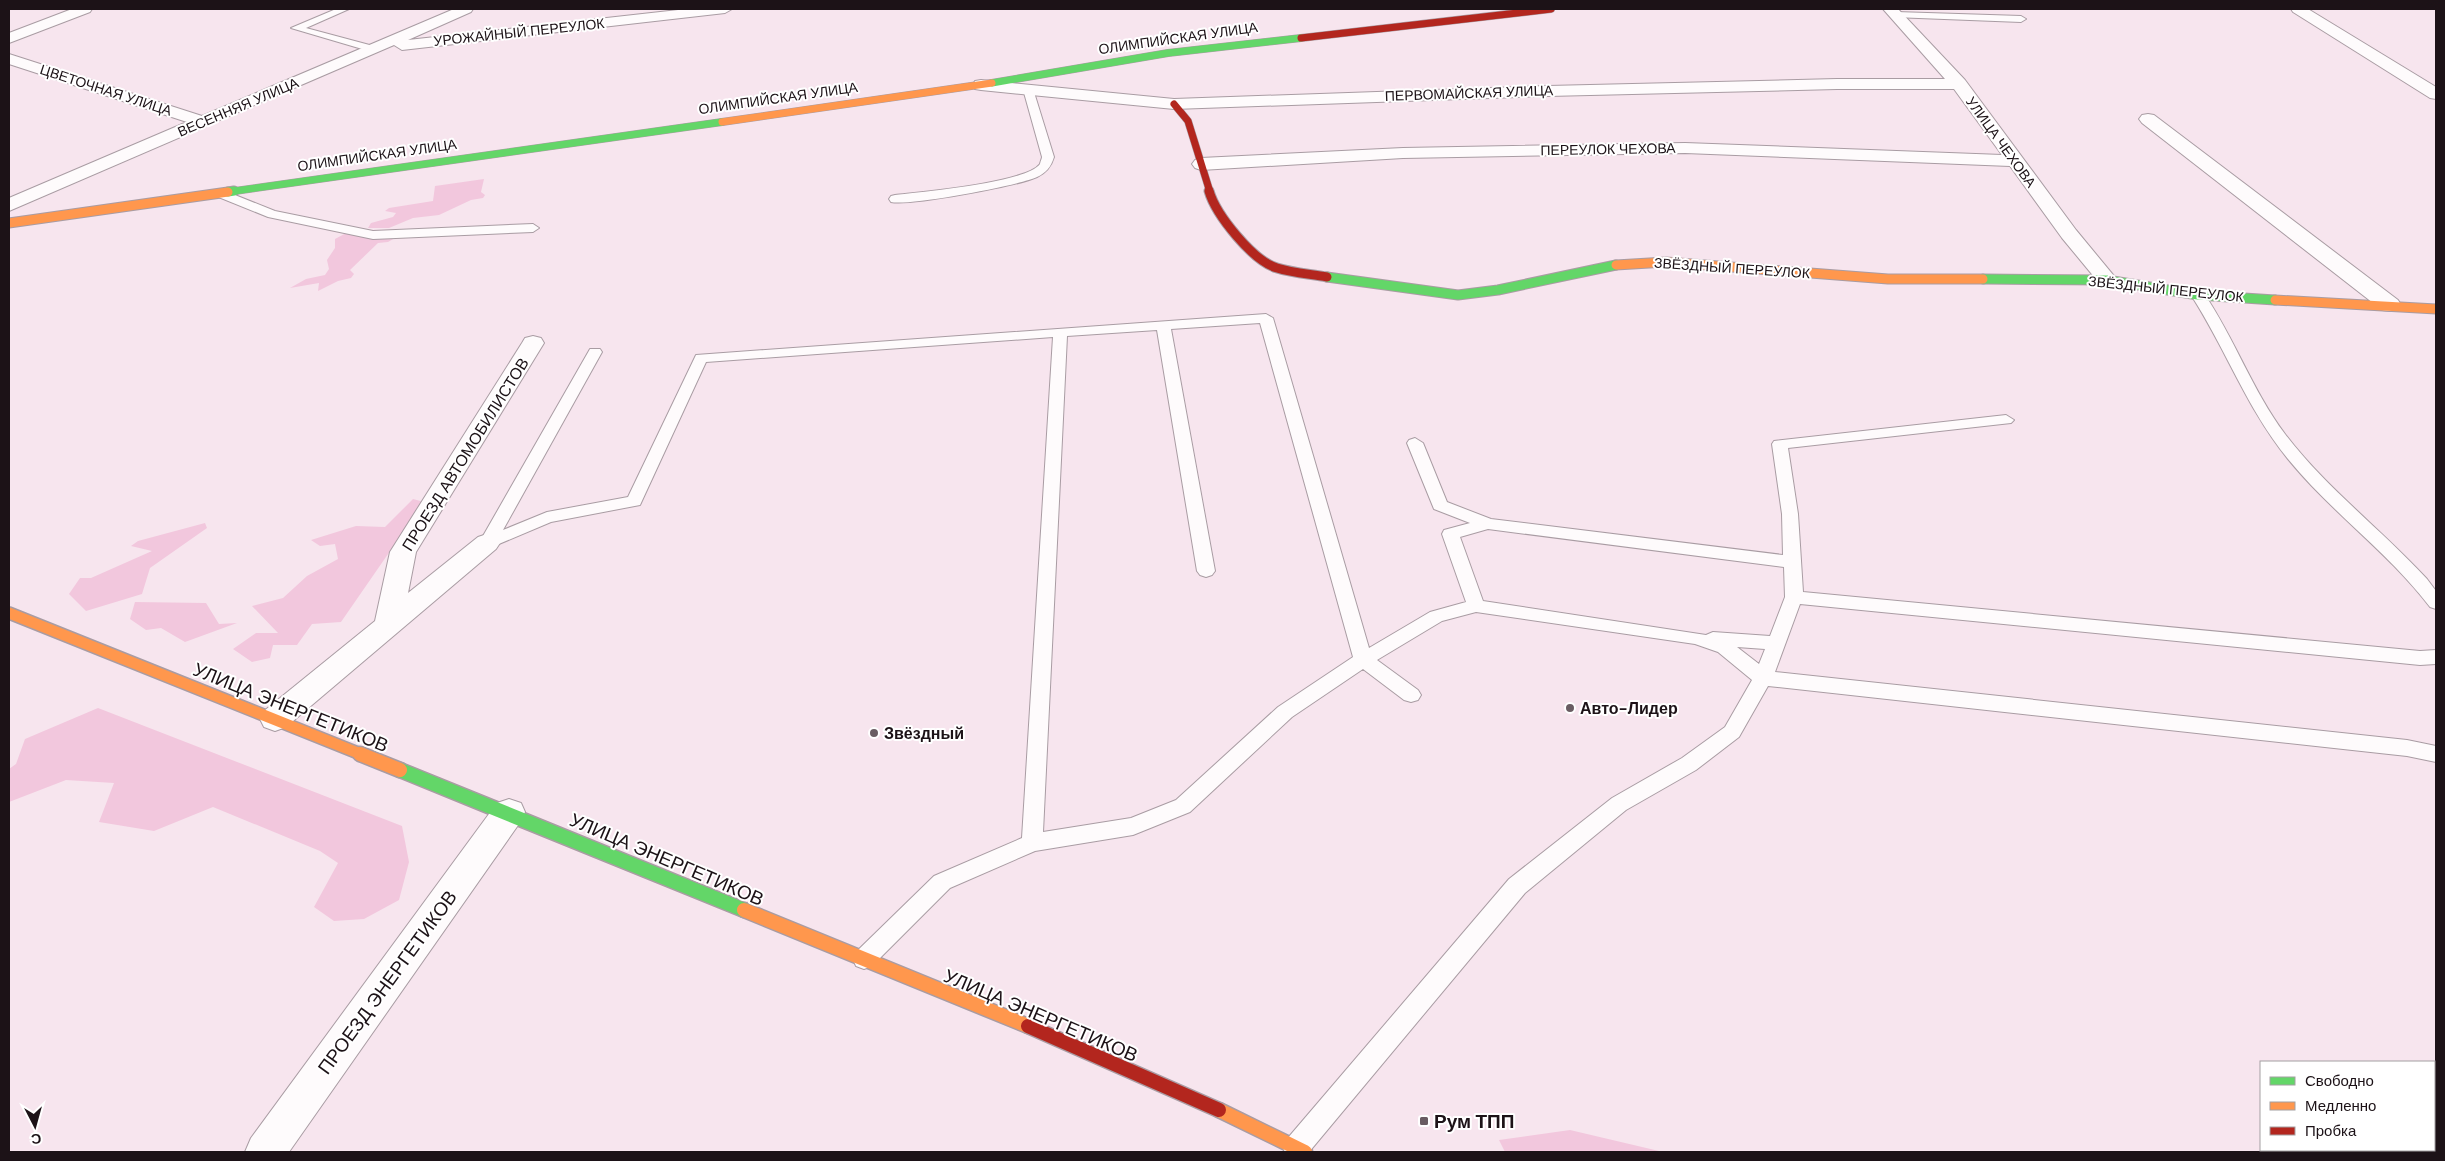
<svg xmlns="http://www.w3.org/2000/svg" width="2445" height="1161" viewBox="0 0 2445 1161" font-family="'DM Sans',sans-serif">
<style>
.green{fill:#f2c7dd}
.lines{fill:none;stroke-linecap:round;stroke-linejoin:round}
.lane-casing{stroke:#a99ca3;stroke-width:2}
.street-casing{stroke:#a99ca3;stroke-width:2}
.fast-far2-casing{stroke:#a99ca3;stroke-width:8}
.fast-far1-casing{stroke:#a99ca3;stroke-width:11}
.fast-casing{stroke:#a99ca3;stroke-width:17}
.slow-far3-casing{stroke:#a99ca3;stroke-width:8}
.slow-far2-casing{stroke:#a99ca3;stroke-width:11}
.slow-far1-casing{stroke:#a99ca3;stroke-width:14}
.slow-casing{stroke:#a99ca3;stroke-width:17}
.jam-far2-casing{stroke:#a99ca3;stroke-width:8}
.jam-far1-casing{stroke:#a99ca3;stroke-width:11}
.jam-casing{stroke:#a99ca3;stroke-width:17}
.lane{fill:#fefbfc;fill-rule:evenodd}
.street{fill:#fefbfc;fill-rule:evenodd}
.fast-far2{stroke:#63d668;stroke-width:7}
.fast-far1{stroke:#63d668;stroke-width:9}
.fast{stroke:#63d668;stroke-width:14}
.slow-far3{stroke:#ff974d;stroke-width:7}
.slow-far2{stroke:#ff974d;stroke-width:9}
.slow-far1{stroke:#ff974d;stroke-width:11}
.slow{stroke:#ff974d;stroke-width:14}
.jam-far2{stroke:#b3261e;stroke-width:7}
.jam-far1{stroke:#b3261e;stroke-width:9}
.jam{stroke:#b3261e;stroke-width:14}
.poi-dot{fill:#695c62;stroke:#fff;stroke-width:2}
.labels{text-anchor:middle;stroke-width:4;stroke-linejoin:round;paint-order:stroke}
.far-street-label{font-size:14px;fill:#1c1217;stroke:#fff}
.street-label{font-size:16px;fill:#1c1217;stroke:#fff}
.poi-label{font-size:16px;font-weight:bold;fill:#1c1217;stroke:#fff;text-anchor:start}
.near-street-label{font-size:19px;fill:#1c1217;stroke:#fff}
.near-poi-label{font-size:19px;font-weight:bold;fill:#1c1217;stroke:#fff;text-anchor:start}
</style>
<rect width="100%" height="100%" fill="#f7e5ee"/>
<!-- green -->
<path class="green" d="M484,179L481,192L485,195L483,198L471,200L439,215L413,218L389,228H368L371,223L393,217L396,213L385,211L389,208L433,201L435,186Z
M348,232L395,238L388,242L378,243L350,270L354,274L351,278L338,281L318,291L319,283L290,288L306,279L325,275L329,269L327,260L335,248V239Z
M413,499L424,502L341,622L312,624L297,645H273L270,658L252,662L233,649L256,633H278L252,606L283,598L307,576L338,559L335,544L320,546L311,540L356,526L385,527Z
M205,523L207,528L150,568L142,594L86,611L69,594L80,578H91L152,551L131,546L138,541Z
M135,602L206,603L219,624L237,623L185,642L161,628L146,630L130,619Z
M98,708L402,826L409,862L399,900L364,919L334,921L314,907L338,863L320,851L213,807L154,831L99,822L114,783L66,780L9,802V769L16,764L25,739Z
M1570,1130L1659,1151L1661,1152H1505L1499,1140Z"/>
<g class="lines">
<defs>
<path id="lane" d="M336,9H349L306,28L377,47V51H369L291,28Z
M1896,12L2021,16L2026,19L2021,22L1893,17V13Z
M1028,86L1033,89L1054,157C1051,167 1046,173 1037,177C1017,186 909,206 891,202L889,199L891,196L895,195C920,192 1026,183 1040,164C1040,163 1042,158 1042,157L1023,89Z
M220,189L275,211L373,231L533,224L539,228L533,232L373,239L268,217L216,196L214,193L216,190Z
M2198,291L2203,292C2234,337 2252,390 2285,434C2326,488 2381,529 2427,579L2436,591V609L2430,607C2388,552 2331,512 2288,459C2247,409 2226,349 2191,295Z
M1266,314L1273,318L1369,648L1430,612L1466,602L1442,534L1444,530L1470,523L1434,509L1407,443L1409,440L1415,438L1423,443L1447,502L1491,519L1783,555L1782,514L1772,444L1774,441L2006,415L2014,420L2011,423L1788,448L1798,514L1803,592L2420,651L2436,650V664L2420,665L1800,604L1775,672L2407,740L2436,746V762L2407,756L1768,686L1739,737L1696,770L1626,810L1525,893L1309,1152H1285L1283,1148L1287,1139L1509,879L1612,798L1682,758L1725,727L1752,680L1718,652L1695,644L1476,612L1442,621L1377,660L1418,690L1421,695L1418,700L1411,702L1404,700L1363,669L1292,717L1190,812L1133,835L1035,851L950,888L872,966L864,969L856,966L853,959L856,952L934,876L1022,838L1053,337L706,362L640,505L551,522L487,549L481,547L479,543L590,349H600L602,352L503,530L547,512L628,497L696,355ZM1260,323L1353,657L1278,707L1176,800L1131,818L1043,832L1067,336L1157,330L1197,571L1200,575L1206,577L1212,575L1215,571L1171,329ZM1488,529L1784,567L1785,597L1770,636L1713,632L1706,635L1483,601L1460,537ZM1737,647L1765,649L1759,664Z"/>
<path id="street" d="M72,9H92L90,12L9,43V33Z
M454,9H473L471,12L408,40L687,9H732L725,13L402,50L394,45L9,211V198L187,122L9,64V54L202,116Z
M1883,9H1898L1965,80L2076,230L2114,276L2117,280L2114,284L2107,286L2100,284L2062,238L2010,166L1685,153L1403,158L1201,170L1195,168L1192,164L1195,160L1201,158L1403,148L1685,143L2002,155L1954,89H1837L1548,96L1174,109L981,90L975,89L973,85L975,81L981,80L1174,99L1548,86L1837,79H1945Z
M2291,9H2308L2436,87V99L2430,98L2293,12Z
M2148,114L2154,115L2398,300L2401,305L2398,310L2390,311L2382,310L2142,123L2139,119L2142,115Z
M533,336L541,338L544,343L416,552L408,593L478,537L487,534L496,537L500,543L496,549L286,727L275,731L264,727L260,719L264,711L375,621L390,552L522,343L525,338Z
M509,799L521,803L525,812L521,821L289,1152H245L251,1138L497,803Z"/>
<path id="fast-far2" d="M992,83L1168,53L1301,38
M228,192L722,122"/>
<path id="fast-far1" d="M228,192L234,191
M1327,277L1458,295L1498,290L1616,265
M1983,279L2107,280L2198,295L2275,300"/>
<path id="fast" d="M400,770L744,910"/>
<path id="slow-far3" d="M722,122L992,83
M225,192H228"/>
<path id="slow-far2" d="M9,223L228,192
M1616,265L1666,262L1888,279H1983
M2275,300L2436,309"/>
<path id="slow-far1" d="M9,613L363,755"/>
<path id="slow" d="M360,754L400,770
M744,910L1028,1026
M1219,1110L1305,1152"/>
<path id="jam-far2" d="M1301,38L1551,9
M1174,104L1188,121L1210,192"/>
<path id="jam-far1" d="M1209,191C1216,215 1253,261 1277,268C1293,273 1311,274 1327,277"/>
<path id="jam" d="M1028,1026L1219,1110"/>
</defs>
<!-- lane casing -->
<use href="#lane" class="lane-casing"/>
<!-- street casing -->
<use href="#street" class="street-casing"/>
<!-- fast-far2 casing -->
<use href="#fast-far2" class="fast-far2-casing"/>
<!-- fast-far1 casing -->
<use href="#fast-far1" class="fast-far1-casing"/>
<!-- fast casing -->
<use href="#fast" class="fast-casing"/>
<!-- slow-far3 casing -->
<use href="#slow-far3" class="slow-far3-casing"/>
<!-- slow-far2 casing -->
<use href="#slow-far2" class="slow-far2-casing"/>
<!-- slow-far1 casing -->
<use href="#slow-far1" class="slow-far1-casing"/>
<!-- slow casing -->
<use href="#slow" class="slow-casing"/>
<!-- jam-far2 casing -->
<use href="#jam-far2" class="jam-far2-casing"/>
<!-- jam-far1 casing -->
<use href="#jam-far1" class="jam-far1-casing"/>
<!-- jam casing -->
<use href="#jam" class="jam-casing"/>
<!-- lane -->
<use href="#lane" class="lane"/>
<!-- street -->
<use href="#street" class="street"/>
<!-- fast-far2 -->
<use href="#fast-far2" class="fast-far2"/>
<!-- fast-far1 -->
<use href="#fast-far1" class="fast-far1"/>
<!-- fast -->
<use href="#fast" class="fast"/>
<!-- slow-far3 -->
<use href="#slow-far3" class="slow-far3"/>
<!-- slow-far2 -->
<use href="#slow-far2" class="slow-far2"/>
<!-- slow-far1 -->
<use href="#slow-far1" class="slow-far1"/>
<!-- slow -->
<use href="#slow" class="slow"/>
<!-- jam-far2 -->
<use href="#jam-far2" class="jam-far2"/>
<!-- jam-far1 -->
<use href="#jam-far1" class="jam-far1"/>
<!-- jam -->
<use href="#jam" class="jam"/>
</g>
<!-- markers -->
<g class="poi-dot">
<circle cx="1570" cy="708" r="5"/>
<circle cx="874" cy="733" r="5"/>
<rect x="1419" y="1116" width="10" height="10" rx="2.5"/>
</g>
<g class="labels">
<!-- far-street labels -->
<g class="far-street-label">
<text transform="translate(519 32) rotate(-6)" y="5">УРОЖАЙНЫЙ ПЕРЕУЛОК</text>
<text transform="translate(1178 38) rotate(-8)" y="5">ОЛИМПИЙСКАЯ УЛИЦА</text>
<text transform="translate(106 90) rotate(18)" y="5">ЦВЕТОЧНАЯ УЛИЦА</text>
<text transform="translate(1469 93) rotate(-2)" y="5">ПЕРВОМАЙСКАЯ УЛИЦА</text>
<text transform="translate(778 98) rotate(-8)" y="5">ОЛИМПИЙСКАЯ УЛИЦА</text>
<text transform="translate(238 107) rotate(-23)" y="5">ВЕСЕННЯЯ УЛИЦА</text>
<text transform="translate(2001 142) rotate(54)" y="5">УЛИЦА ЧЕХОВА</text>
<text transform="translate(1608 149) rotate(-1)" y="5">ПЕРЕУЛОК ЧЕХОВА</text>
<text transform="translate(377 155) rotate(-8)" y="5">ОЛИМПИЙСКАЯ УЛИЦА</text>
<text transform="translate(1732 268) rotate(4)" y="5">ЗВЁЗДНЫЙ ПЕРЕУЛОК</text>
<text transform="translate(2166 289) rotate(6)" y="5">ЗВЁЗДНЫЙ ПЕРЕУЛОК</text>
</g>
<!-- street labels -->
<g class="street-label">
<text transform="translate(465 454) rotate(-58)" y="6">ПРОЕЗД АВТОМОБИЛИСТОВ</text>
</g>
<!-- poi labels -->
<g class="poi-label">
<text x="1580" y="714">Авто-Лидер</text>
<text x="884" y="739">Звёздный</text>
</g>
<!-- near-street labels -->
<g class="near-street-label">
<text transform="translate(291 707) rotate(22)" y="7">УЛИЦА ЭНЕРГЕТИКОВ</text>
<text transform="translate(667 859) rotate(23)" y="7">УЛИЦА ЭНЕРГЕТИКОВ</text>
<text transform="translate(387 982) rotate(-54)" y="7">ПРОЕЗД ЭНЕРГЕТИКОВ</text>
<text transform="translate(1041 1015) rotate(23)" y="7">УЛИЦА ЭНЕРГЕТИКОВ</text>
</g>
<!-- near-poi labels -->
<g class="near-poi-label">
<text x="1434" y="1128">Рум ТПП</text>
</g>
</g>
<!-- border -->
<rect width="2445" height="1161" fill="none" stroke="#1c1217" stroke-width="20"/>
<!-- legend -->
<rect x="2260" y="1061" width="175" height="90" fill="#ffffff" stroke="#a4a0a2"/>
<rect x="2270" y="1077" width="25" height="8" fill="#63d668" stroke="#a4a0a2"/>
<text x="2305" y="1086" font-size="15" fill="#1c1217">Свободно</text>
<rect x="2270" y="1102" width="25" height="8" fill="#ff974d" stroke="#a4a0a2"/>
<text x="2305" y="1111" font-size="15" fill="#1c1217">Медленно</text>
<rect x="2270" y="1127" width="25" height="8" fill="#b3261e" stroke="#a4a0a2"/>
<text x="2305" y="1136" font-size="15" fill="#1c1217">Пробка</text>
<!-- north arrow -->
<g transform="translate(35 1126) rotate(174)" stroke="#ffffff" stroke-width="4" paint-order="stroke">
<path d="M0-4L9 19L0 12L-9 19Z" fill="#1c1217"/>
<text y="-8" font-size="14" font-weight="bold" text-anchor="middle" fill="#1c1217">С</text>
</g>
</svg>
